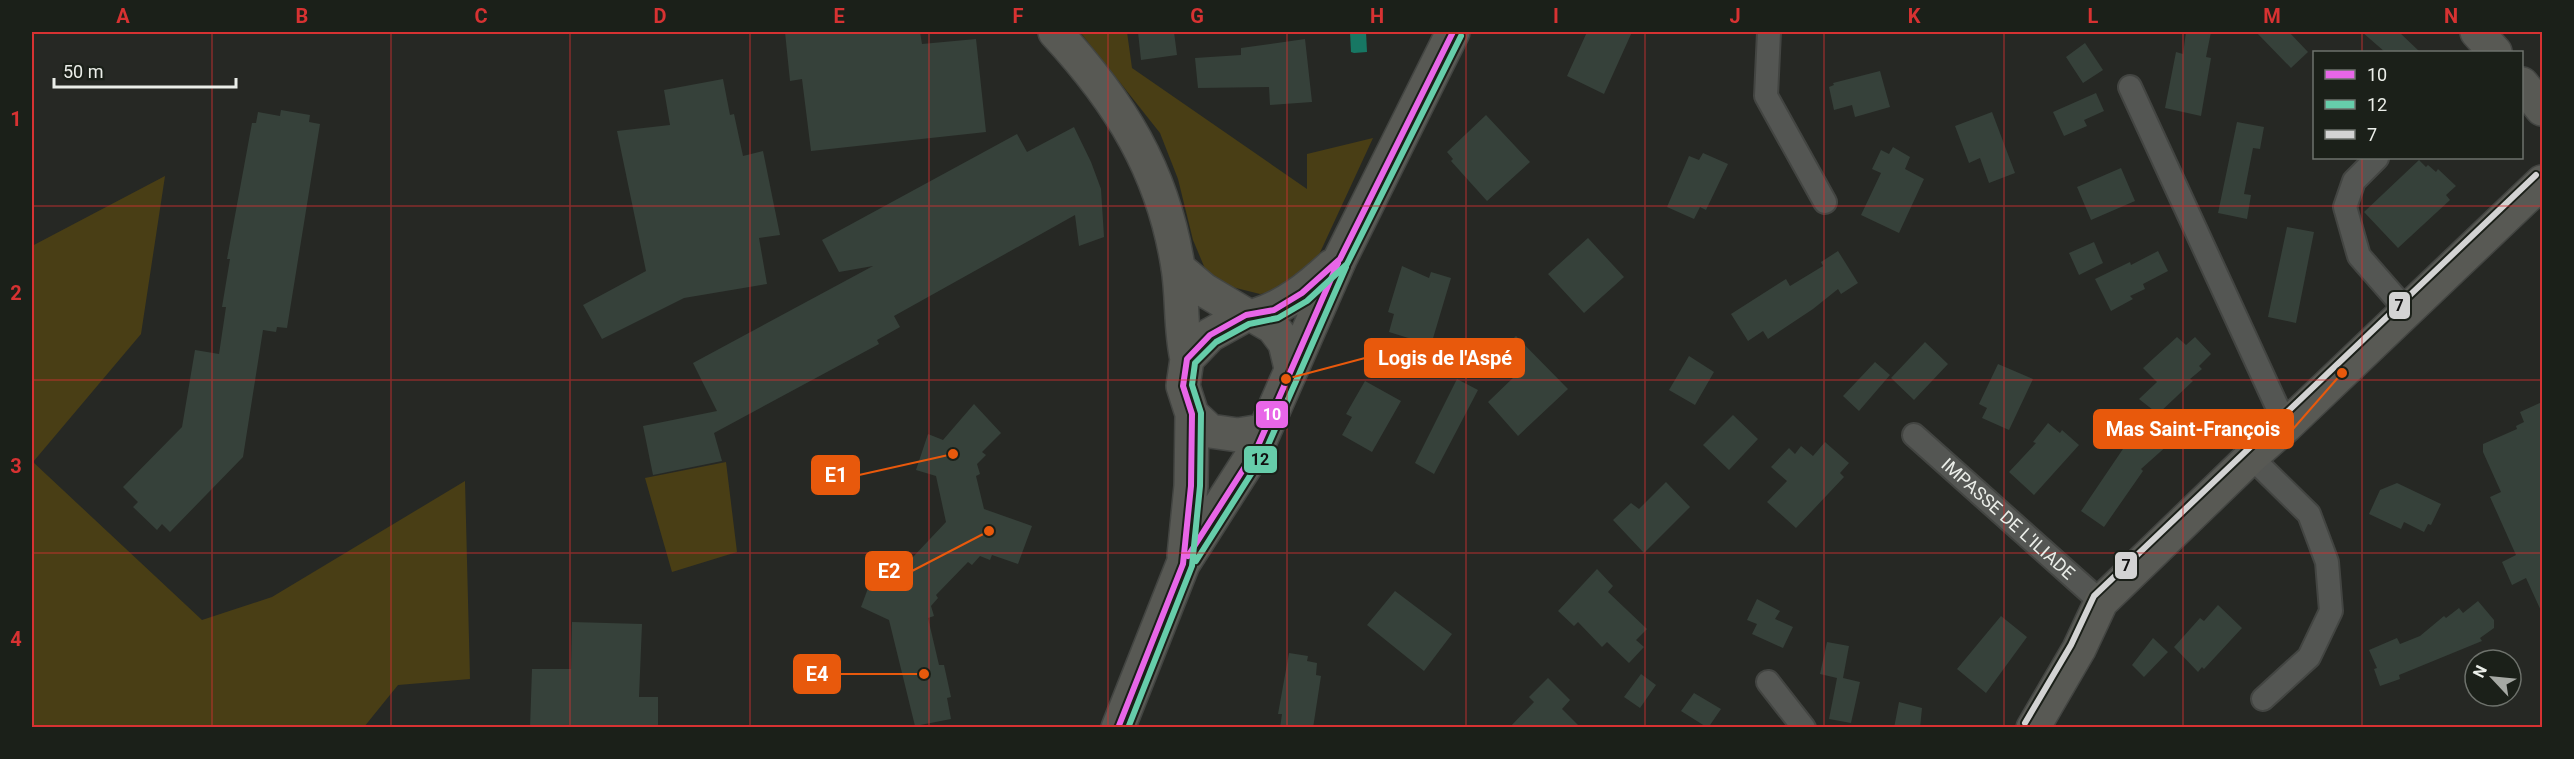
<svg xmlns="http://www.w3.org/2000/svg" width="2574" height="759" viewBox="0 0 2574 759" font-family="Roboto,sans-serif">
<style>
.green{fill:#493e15}
.water{fill:#177763}
.building{fill:#36413a}
.lines{fill:none;stroke-linecap:round;stroke-linejoin:round}
.street-casing{stroke:#434542;stroke-width:26}
.secondary-casing{stroke:#434542;stroke-width:36}
.street{stroke:#545653;stroke-width:22}
.secondary{stroke:#585954;stroke-width:33}
.bus-1-casing{stroke:#1b2019;stroke-width:10}
.bus-2-casing{stroke:#1b2019;stroke-width:10}
.bus-3-casing{stroke:#1b2019;stroke-width:10}
.bus-1{stroke:#e866e8;stroke-width:6}
.bus-2{stroke:#66cdaa;stroke-width:6}
.bus-3{stroke:#d3d3d3;stroke-width:6}
.grid{fill:none;stroke:#d73232;stroke-width:1.5;stroke-opacity:0.55}
.labels{text-anchor:middle;stroke-width:4.5;stroke-linejoin:round;paint-order:stroke}
.street-label{font-size:18px;fill:#ebeee9;stroke:#1b2019}
.leader{fill:none;stroke:#e8590c;stroke-width:2}
.callout-dot{fill:#e8590c;stroke:#1b2019;stroke-width:2}
.callout{fill:#e8590c;stroke:#e8590c;stroke-width:2}
.callout-label{font-size:20px;text-anchor:middle;font-weight:bold;fill:#fff}
.line-badge{stroke:#1b2019;stroke-width:2}
.badge-label{font-size:16px;text-anchor:middle;font-weight:bold;fill:#fff}
.pale-badge-label{font-size:16px;text-anchor:middle;font-weight:bold;fill:#111}
.neatline{fill:none;stroke:#d73232;stroke-width:2}
.grid-label{font-size:20px;text-anchor:middle;font-weight:bold;fill:#d73232}
</style>
<rect width="100%" height="100%" fill="#262824"/>
<!-- green -->
<path class="green" d="M1080,32H1127L1132,68L1307,189V154L1373,138L1317,259L1277,291L1260,294L1220,284L1206,271L1193,240L1178,179L1160,133Z
M165,176L141,334L33,462L202,620L272,597L465,481L470,679L398,685L364,727H32V246Z
M726,462L737,552L672,572L645,478Z"/>
<!-- water -->
<path class="water" d="M1350,32H1366L1367,52L1354,53L1351,52Z"/>
<!-- building -->
<path class="building" d="M785,32H920L922,44L976,39L986,132L811,151L802,79L790,81Z
M1138,32H1174L1177,55L1141,60Z
M1587,32H1632L1604,94L1567,76Z
M2186,32H2211L2206,57L2211,58L2201,116L2165,108L2176,52L2183,54Z
M2256,32H2289L2308,52L2291,68Z
M2362,32H2399L2420,52H2385Z
M1305,39L1312,102L1270,105L1269,87L1198,88L1195,58L1241,55V48Z
M2085,43L2103,70L2083,83L2066,57Z
M1880,71L1890,107L1855,117L1852,105L1834,110L1829,87L1834,85L1833,83Z
M723,79L730,115L734,114L743,156L763,151L780,235L759,238L767,284L684,298L602,339L583,305L646,271L617,131L670,125L664,90Z
M2096,93L2104,111L2084,120L2087,126L2064,136L2053,112Z
M281,110L310,115L309,122L320,124L287,328L277,327L276,332L263,330L243,457L170,532L162,524L157,530L133,507L138,502L123,487L182,427L195,350L219,354L226,307H222L230,259H227L252,123H256L258,112L280,116Z
M1992,112L2015,173L1989,183L1980,158L1969,163L1955,126Z
M1486,115L1530,162L1487,201L1451,161L1453,159L1447,152Z
M2237,122L2264,127L2260,149L2253,148L2244,194L2251,195L2247,219L2218,213Z
M1074,127L1091,162L1101,189L1104,237L1079,246L1075,215L894,316L900,327L877,340L879,344L714,433L722,461L653,475L643,426L717,411L693,363L873,266L839,272L822,240L1017,134L1027,152Z
M1893,147L1910,157L1905,169L1924,179L1899,233L1861,215L1881,173L1872,169L1881,150L1889,154Z
M1703,153L1728,164L1706,210L1700,207L1694,219L1667,207L1689,156L1699,160Z
M2419,160L2426,167L2428,165L2436,172L2438,169L2456,186L2446,195L2450,200L2398,248L2364,212Z
M2121,168L2135,201L2091,220L2077,187Z
M2287,227L2314,232L2296,323L2268,317Z
M1588,238L1624,277L1584,313L1548,274Z
M2094,242L2103,263L2079,275L2069,253Z
M1838,251L1858,283L1841,294L1838,289L1813,309L1768,339L1763,331L1748,341L1731,314L1786,279L1790,286L1823,266L1821,262Z
M2158,251L2168,271L2143,284L2145,289L2130,296L2133,299L2111,311L2095,279L2130,262L2131,265Z
M1402,266L1429,278L1431,272L1451,278L1431,345L1389,332L1394,314L1388,312Z
M1516,336L1568,389L1518,436L1488,402L1516,375L1497,354Z
M2177,337L2186,345L2195,337L2211,354L2199,366L2202,369L2190,379L2193,381L2158,414L2139,399L2157,382L2143,368Z
M1925,342L1948,364L1914,400L1891,378Z
M1689,356L1714,372L1695,405L1669,390Z
M1875,362L1890,375L1859,411L1843,396Z
M1998,364L2033,379L2009,430L1982,418L1987,408L1979,404Z
M1457,379L1478,390L1434,474L1415,463Z
M1365,381L1401,401L1372,452L1342,435L1352,417L1346,414Z
M2542,402V613L2526,578L2512,585L2502,562L2516,555L2490,497L2501,492L2483,452V444L2517,429L2516,426L2524,422L2520,412Z
M974,404L1001,433L982,452L986,455L977,464L980,474L976,476L984,509L1032,526L1018,564L992,555L990,560L980,556L972,565L968,562L936,595L938,598L931,606L934,616L928,618L939,665H944L951,697L947,698L951,719L915,726L889,620L861,607L873,575L890,578L891,575L895,576L946,522L936,476L916,470L928,434L943,440Z
M2150,409L2170,432L2163,438L2169,444L2141,469L2143,471L2104,527L2081,511Z
M1733,415L1758,439L1729,470L1703,445Z
M2048,423L2060,433L2062,430L2079,445L2034,495L2009,472L2036,443L2033,442Z
M1825,442L1849,463L1840,473L1844,477L1796,528L1767,502L1787,481L1771,467L1789,448L1795,454L1801,446L1813,456Z
M1666,482L1690,507L1644,553L1613,520L1631,503L1639,509Z
M2397,483L2441,504L2431,525L2428,524L2424,532L2404,522L2401,529L2369,514L2380,490Z
M1597,569L1613,586L1608,592L1647,629L1636,640L1644,647L1629,663L1607,642L1602,647L1578,622L1574,626L1558,611Z
M1395,591L1452,634L1424,671L1367,625Z
M1757,599L1780,611L1775,619L1793,627L1783,648L1752,634L1757,624L1747,620Z
M2478,601L2494,620V628L2480,638L2482,641L2399,675L2400,679L2380,686L2374,669L2377,668L2369,650L2397,638L2400,644L2420,636L2444,616L2446,618L2459,608L2463,613Z
M2218,605L2242,628L2204,669L2202,667L2198,672L2174,647L2200,618L2204,621Z
M2001,616L2027,637L1986,693L1957,669Z
M572,622L642,624L639,697H658V728H530L532,669H571Z
M2153,638L2168,652L2144,677L2132,665Z
M1827,642L1849,646L1843,678L1860,682L1851,723L1829,719L1837,678L1820,674Z
M1289,653L1308,656L1307,661L1317,663L1316,675L1321,676L1313,728H1280L1282,714H1278Z
M1641,674L1656,685L1640,708L1624,697Z
M1548,678L1570,700L1562,709L1581,728H1509L1534,702L1529,697Z
M1694,693L1721,709L1708,728L1681,711Z
M1899,702L1922,708L1920,728H1894Z"/>
<g class="lines">
<defs>
<g id="street">
<path d="M1769,32L1766,96L1825,202"/>
<path d="M2130,87L2286,426"/>
<path d="M2377,158L2354,181L2345,207L2359,256L2407,311"/>
<path id="s1" d="M1914,435L2101,602"/>
<path d="M2251,457L2309,514L2327,562L2331,611L2309,657L2263,699"/>
<path d="M1768,682L1804,728"/>
</g>
<path id="secondary" d="M1055,32C1120,102 1163,171 1178,267C1183,298 1180,329 1187,359
M2477,32L2495,52
M2522,84L2542,109
M1178,268L1204,290L1246,315
M1254,316C1286,306 1308,288 1332,266
M1262,431L1238,435L1210,431L1192,414L1183,386L1187,359L1210,335L1246,315L1254,316L1273,327L1285,343L1291,368
M1184,556L1191,486L1192,414
M1118,728L1183,564L1257,448L1340,259L1453,32
M2033,728L2079,649L2101,602L2251,457L2286,426L2542,182"/>
</defs>
<!-- street casing -->
<use href="#street" class="street-casing"/>
<!-- secondary casing -->
<use href="#secondary" class="secondary-casing"/>
<!-- street -->
<use href="#street" class="street"/>
<!-- secondary -->
<use href="#secondary" class="secondary"/>
<defs>
<path id="bus-1" d="M1188,556L1257,448L1338,263
M1118,728L1183,564L1191,486L1192,414L1183,386L1187,359L1210,335L1246,315L1274,310L1302,293L1340,259L1453,32"/>
<path id="bus-2" d="M1196,561L1265,452L1346,267
M1128,728L1192,566L1200,486L1201,413L1192,385L1195,363L1216,342L1249,324L1278,318L1307,301L1347,264L1461,36"/>
<path id="bus-3" d="M2025,723L2071,645L2094,596L2536,175"/>
</defs>
<!-- bus-1 casing -->
<use href="#bus-1" class="bus-1-casing"/>
<!-- bus-2 casing -->
<use href="#bus-2" class="bus-2-casing"/>
<!-- bus-3 casing -->
<use href="#bus-3" class="bus-3-casing"/>
<!-- bus-1 -->
<use href="#bus-1" class="bus-1"/>
<!-- bus-2 -->
<use href="#bus-2" class="bus-2"/>
<!-- bus-3 -->
<use href="#bus-3" class="bus-3"/>
</g>
<!-- grid -->
<path class="grid" d="M212,32V728M391,32V728M570,32V728M750,32V728M929,32V728M1108,32V728M1287,32V728M1466,32V728M1645,32V728M1824,32V728M2004,32V728M2183,32V728M2362,32V52M2362,158V728M32,206H2542M32,380H2542M32,553H2542"/>
<g class="labels">
<!-- street labels -->
<g class="street-label">
<text dy="6" stroke="none"><textPath href="#s1" startOffset="126">IMPASSE DE L'ILIADE</textPath></text>
</g>
</g>
<!-- callouts -->
<path class="leader" d="M1286 379L1365 358M2342 373L2293 429M953 454L859 475M989 531L912 571M924 674L840 674"/>
<g class="callout-dot">
<circle cx="1286" cy="379" r="6"/>
<circle cx="2342" cy="373" r="6"/>
<circle cx="953" cy="454" r="6"/>
<circle cx="989" cy="531" r="6"/>
<circle cx="924" cy="674" r="6"/>
</g>
<g class="callout">
<rect x="1365" y="339" width="159" height="38" rx="6"/>
<rect x="2094" y="410" width="199" height="38" rx="6"/>
<rect x="812" y="456" width="47" height="38" rx="6"/>
<rect x="866" y="552" width="46" height="38" rx="6"/>
<rect x="794" y="655" width="46" height="38" rx="6"/>
</g>
<g class="callout-label">
<text x="1445" y="365">Logis de l'Aspé</text>
<text x="2193" y="436">Mas Saint-François</text>
<text x="836" y="482">E1</text>
<text x="889" y="578">E2</text>
<text x="817" y="681">E4</text>
</g>
<g class="line-badge">
<rect x="2388" y="291" width="23" height="29" rx="6" fill="#d3d3d3"/>
<rect x="1255" y="400" width="34" height="29" rx="6" fill="#e866e8"/>
<rect x="1243" y="445" width="35" height="29" rx="6" fill="#66cdaa"/>
<rect x="2114" y="551" width="24" height="29" rx="6" fill="#d3d3d3"/>
</g>
<g class="badge-label">
<text x="1272" y="420">10</text>
</g>
<g class="pale-badge-label">
<text x="2399" y="311">7</text>
<text x="1260" y="465">12</text>
<text x="2126" y="571">7</text>
</g>
<!-- border -->
<rect width="2574" height="759" fill="none" stroke="#1b2019" stroke-width="66"/>
<!-- legend -->
<rect x="2313" y="51" width="210" height="108" fill="#1b2019" stroke="#6e726c" stroke-width="1.5"/>
<rect x="2325" y="70" width="30" height="9" fill="#e866e8" stroke="#6e726c" stroke-width="1.5"/>
<text x="2367" y="81" font-size="18" fill="#ebeee9">10</text>
<rect x="2325" y="100" width="30" height="9" fill="#66cdaa" stroke="#6e726c" stroke-width="1.5"/>
<text x="2367" y="111" font-size="18" fill="#ebeee9">12</text>
<rect x="2325" y="130" width="30" height="9" fill="#d3d3d3" stroke="#6e726c" stroke-width="1.5"/>
<text x="2367" y="141" font-size="18" fill="#ebeee9">7</text>
<!-- north arrow -->
<g transform="translate(2493 678) rotate(296)"><circle r="28" fill="#1b2019" stroke="#6e726c" stroke-width="1.5"/>
<path d="M0-4.5L10 22L0 15L-10 22Z" fill="#a6a9a4"/>
<text y="-9" font-size="16" font-weight="bold" text-anchor="middle" fill="#ebeee9">N</text>
</g>
<!-- scale -->
<path d="M54 78v9h182v-9" fill="none" stroke="#ebeee9" stroke-width="3"/>
<text x="63" y="78" font-size="18" fill="#ebeee9" stroke="#1b2019" stroke-width="4.5" paint-order="stroke">50 m</text>
<rect x="33" y="33" width="2508" height="693" class="neatline"/>
<g class="grid-label">
<text x="123" y="23">A</text>
<text x="302" y="23">B</text>
<text x="481" y="23">C</text>
<text x="660" y="23">D</text>
<text x="839" y="23">E</text>
<text x="1018" y="23">F</text>
<text x="1197" y="23">G</text>
<text x="1377" y="23">H</text>
<text x="1556" y="23">I</text>
<text x="1735" y="23">J</text>
<text x="1914" y="23">K</text>
<text x="2093" y="23">L</text>
<text x="2272" y="23">M</text>
<text x="2451" y="23">N</text>
<text x="16" y="126">1</text>
<text x="16" y="300">2</text>
<text x="16" y="473">3</text>
<text x="16" y="646">4</text>
</g>
</svg>
